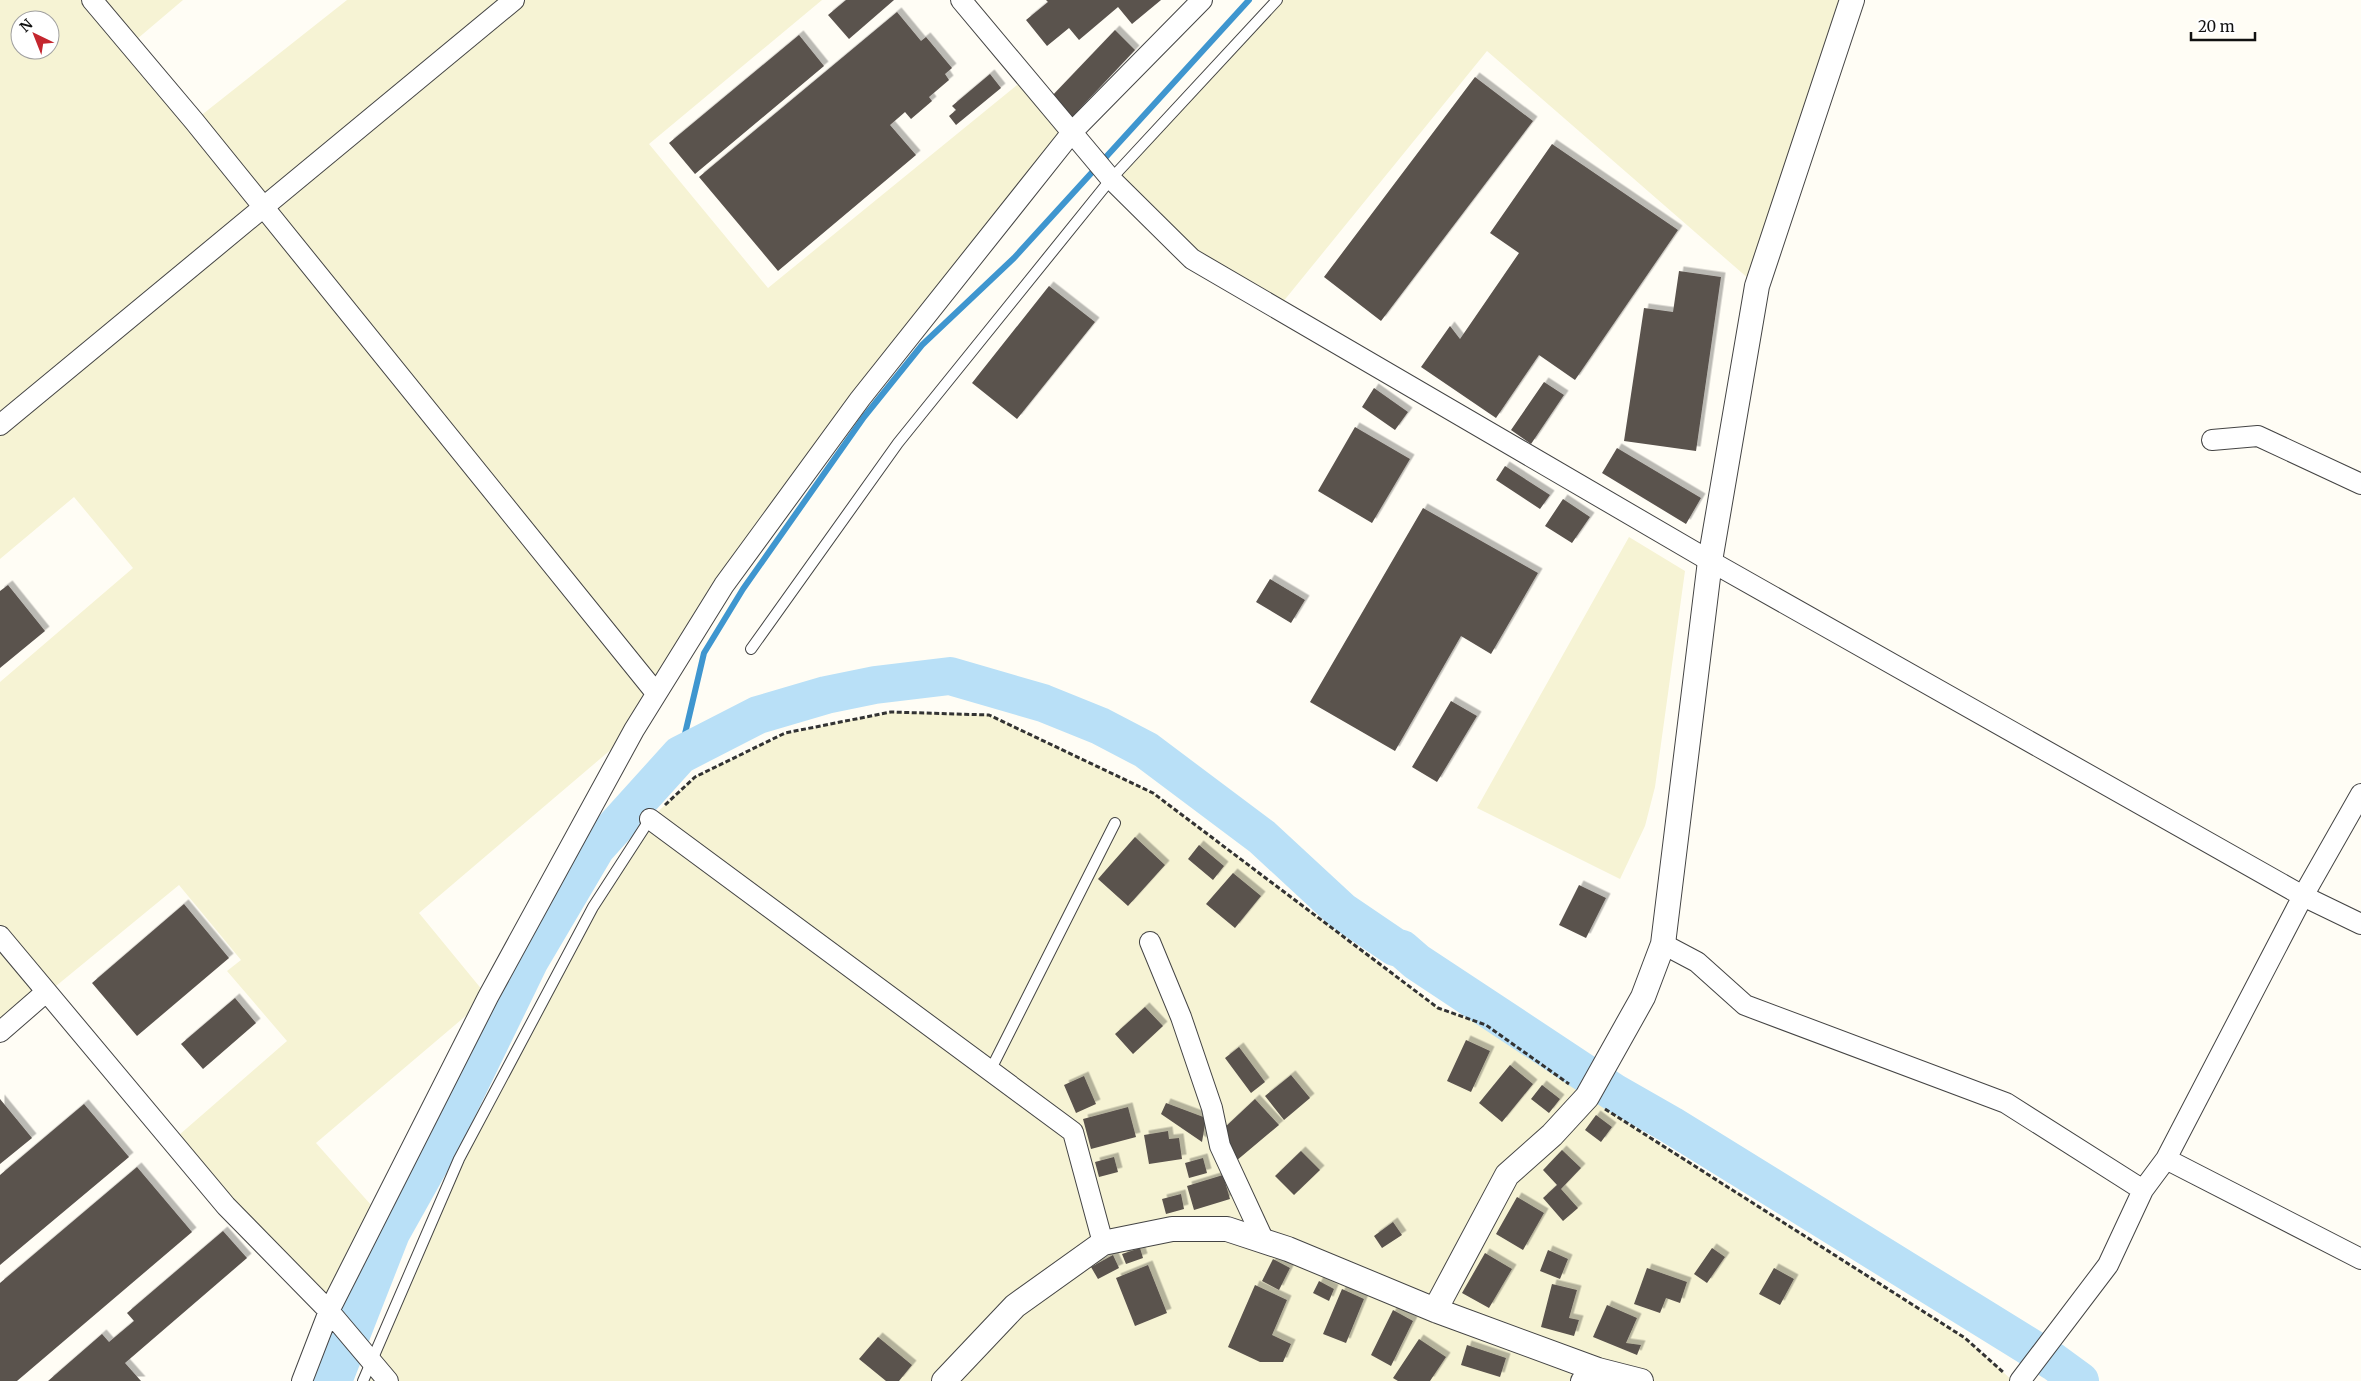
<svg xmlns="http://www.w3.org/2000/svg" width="2361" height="1381" viewBox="0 0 2361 1381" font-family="Merriweather,serif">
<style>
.farmland{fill:#f6f3d4;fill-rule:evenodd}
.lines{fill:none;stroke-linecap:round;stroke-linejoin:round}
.stream{stroke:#3f96cf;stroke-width:6}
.river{stroke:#b9e0f7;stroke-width:38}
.building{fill:#5a524d;filter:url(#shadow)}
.service-casing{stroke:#444;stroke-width:12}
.minor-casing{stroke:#444;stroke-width:22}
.tertiary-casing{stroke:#444;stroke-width:26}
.path{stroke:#333;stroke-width:3;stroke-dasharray:5 2.5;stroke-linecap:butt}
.service{stroke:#fff;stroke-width:10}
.minor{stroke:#fff;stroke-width:20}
.tertiary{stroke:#fff;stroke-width:24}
</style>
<defs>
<filter id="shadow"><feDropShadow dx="4.5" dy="-4.5" stdDeviation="0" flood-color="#0004"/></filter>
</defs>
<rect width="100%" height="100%" fill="#fffdf5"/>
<!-- farmland -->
<path class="farmland" d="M0,0H183L130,45L194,121L347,0H822L649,144L768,288L1027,77L1073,131L860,399L634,730L419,913L488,997L316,1143L379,1214L329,1311L171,1142L287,1041L227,971L241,960L179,885L0,1032V682L133,568L74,497L0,559ZM20,20H50V50H20Z
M1277,0H1852L1757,286L1487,51L1278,308L1192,259L1111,179Z
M1629,537L1685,571L1655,787L1645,826L1620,879L1477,808Z
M891,712L989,715L1153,793L1438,1008L1486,1025L1587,1097L1965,1338L2013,1381H363L459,1159L593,907L650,819L695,777L785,734Z"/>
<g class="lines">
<!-- stream -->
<path class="stream" d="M680,755L704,653L743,589L864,417L922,345L1014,258L1249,0"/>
<!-- river -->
<path class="river" d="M333,1381L391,1233L438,1149L530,960L596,848L680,755L758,715L826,695L875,685L950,676L1043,703L1100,726L1146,750L1262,837L1342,911L1395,947L1402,949L1417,962L1615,1093L1671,1125L2054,1362L2080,1381"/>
</g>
<!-- building -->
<path class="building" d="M846,0H894L849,39L828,15Z
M1046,0H1161L1132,24L1118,7L1079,40L1069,28L1047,46L1026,20L1048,2Z
M897,12L921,41L926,37L952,68L945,74L949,80L929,97L932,101L911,119L905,112L890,125L916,155L778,271L699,177Z
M1115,30L1135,50L1072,117L1051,97Z
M799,35L824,66L695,174L669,143Z
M990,74L1001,88L956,125L949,116L956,110L952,106Z
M1475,77L1533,121L1381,321L1324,277Z
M1552,144L1678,230L1575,380L1539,355L1496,418L1421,367L1450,326L1460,339L1519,253L1490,233Z
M1679,271L1721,277L1696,451L1624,441L1644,308L1673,312Z
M1049,286L1095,322L1017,419L972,383Z
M1544,382L1564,395L1531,444L1511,430Z
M1374,388L1408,412L1395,430L1362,407Z
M1355,427L1410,459L1372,523L1318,491Z
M1617,448L1701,498L1686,524L1602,473Z
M1505,466L1550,495L1540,509L1496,480Z
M1563,499L1590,517L1572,543L1545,526Z
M1423,508L1538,573L1491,654L1461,636L1395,751L1310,702Z
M1270,579L1305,600L1291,623L1256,602Z
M8,585L45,631L0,668V591Z
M1451,701L1477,716L1437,782L1412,767Z
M1135,837L1165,865L1128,906L1098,879Z
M1199,845L1224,866L1213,880L1188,859Z
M1233,873L1261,896L1235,928L1206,904Z
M1579,885L1606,898L1586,938L1559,925Z
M184,904L229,958L137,1036L92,983Z
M235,998L256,1023L203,1069L181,1044Z
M1145,1007L1163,1026L1133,1054L1115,1034Z
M1466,1040L1490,1051L1471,1092L1447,1081Z
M1239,1047L1265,1082L1251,1093L1225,1058Z
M1510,1065L1533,1084L1502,1122L1479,1103Z
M1291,1075L1310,1098L1284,1120L1265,1096Z
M1084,1076L1096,1104L1076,1113L1064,1085Z
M1542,1085L1560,1099L1549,1113L1531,1099Z
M0,1099L32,1138L0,1164Z
M1255,1099L1279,1125L1236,1161L1223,1129Z
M1166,1103L1206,1118L1202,1142L1161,1114Z
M84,1104L129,1157L0,1265V1175Z
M1128,1107L1136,1137L1091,1149L1083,1119Z
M1596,1115L1612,1127L1601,1142L1585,1130Z
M1168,1131L1169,1139L1179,1138L1182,1159L1149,1164L1144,1135Z
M1562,1150L1581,1168L1561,1189L1578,1208L1563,1221L1543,1198L1557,1185L1543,1170Z
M1301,1151L1320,1170L1294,1195L1275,1176Z
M1114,1157L1118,1172L1099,1177L1095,1162Z
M1203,1158L1207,1173L1189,1178L1185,1163Z
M137,1167L192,1232L17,1381H0V1283Z
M1223,1175L1230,1199L1194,1210L1187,1186Z
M1181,1194L1184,1209L1166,1214L1162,1199Z
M1517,1197L1544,1213L1523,1250L1496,1234Z
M1393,1222L1402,1235L1382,1248L1374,1236Z
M223,1231L247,1258L125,1363L141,1381H48L102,1334L109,1342L134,1321L127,1313Z
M1140,1248L1143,1258L1126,1264L1122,1254Z
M1712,1248L1725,1257L1707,1283L1694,1274Z
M1548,1250L1568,1259L1560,1279L1540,1271Z
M1485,1253L1512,1269L1489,1308L1462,1293Z
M1113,1255L1119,1268L1098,1279L1091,1267Z
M1273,1259L1290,1268L1279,1290L1262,1281Z
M1148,1265L1167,1313L1135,1326L1116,1278Z
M1647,1268L1687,1282L1680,1303L1666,1298L1660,1313L1634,1304Z
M1774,1268L1794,1279L1780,1305L1759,1294Z
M1319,1281L1334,1289L1329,1301L1313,1293Z
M1552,1284L1577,1290L1569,1318L1579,1320L1574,1336L1541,1327Z
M1255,1285L1287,1300L1272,1335L1291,1344L1283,1362H1260L1228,1347Z
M1342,1289L1364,1299L1346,1343L1323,1334Z
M1607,1305L1637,1318L1626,1343L1641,1345L1637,1355L1593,1337Z
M1393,1310L1413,1321L1391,1366L1371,1355Z
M878,1337L912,1365L899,1381H886L859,1359Z
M1419,1339L1446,1357L1430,1381H1398L1393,1378Z
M1467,1345L1506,1358L1500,1377L1461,1365Z"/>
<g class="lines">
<defs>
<path id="service" d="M751,649L898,443L1111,179L1277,0
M990,1071L1115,823
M363,1381L459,1159L593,907L650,819"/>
<path id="minor" d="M92,0L194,121L656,693
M961,0L1111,179L1192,259L1710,561L2303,896L2361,924
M0,425L514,0
M2212,440L2258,436L2361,484
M650,819L1073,1132L1103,1243
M0,936L226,1206L329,1311L388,1381
M1150,942L1181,1017L1212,1108L1220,1146L1264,1241
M1663,944L1697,962L1745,1005L2006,1103L2143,1190
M0,1032L46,992
M2166,1159L2361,1259
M302,1381L329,1311L488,997L634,730L724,585L860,399L1073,131L1202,0
M1581,1381L1598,1370
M2020,1381L2108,1265L2143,1190L2166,1159L2303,896L2361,794"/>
<path id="tertiary" d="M1435,1310L1507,1175L1552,1135L1587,1097L1643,997L1663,944L1710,561L1757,286L1852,0
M944,1381L1015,1306L1103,1243L1172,1229H1227L1288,1249L1435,1310L1598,1370L1641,1381"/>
</defs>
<!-- service casing -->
<use href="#service" class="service-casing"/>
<!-- minor casing -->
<use href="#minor" class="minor-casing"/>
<!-- tertiary casing -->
<use href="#tertiary" class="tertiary-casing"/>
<!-- path -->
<path class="path" d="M665,805L695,777L785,733L891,712L989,715L1153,793L1438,1008L1486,1025L1569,1084
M1605,1109L1965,1338L2004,1373"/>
<!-- service -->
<use href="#service" class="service"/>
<!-- minor -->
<use href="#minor" class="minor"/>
<!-- tertiary -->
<use href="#tertiary" class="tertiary"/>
</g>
<!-- north arrow -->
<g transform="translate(35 35) rotate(317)"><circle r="24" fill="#ffffff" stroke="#a0a0a0"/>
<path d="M0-4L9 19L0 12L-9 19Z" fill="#c4262e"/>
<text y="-8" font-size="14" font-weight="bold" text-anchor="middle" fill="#111111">N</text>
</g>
<!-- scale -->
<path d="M2191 32v8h64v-8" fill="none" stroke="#111111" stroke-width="2.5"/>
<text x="2198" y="32" font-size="15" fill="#111111" stroke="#ffffff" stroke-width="4" paint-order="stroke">20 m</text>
</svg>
